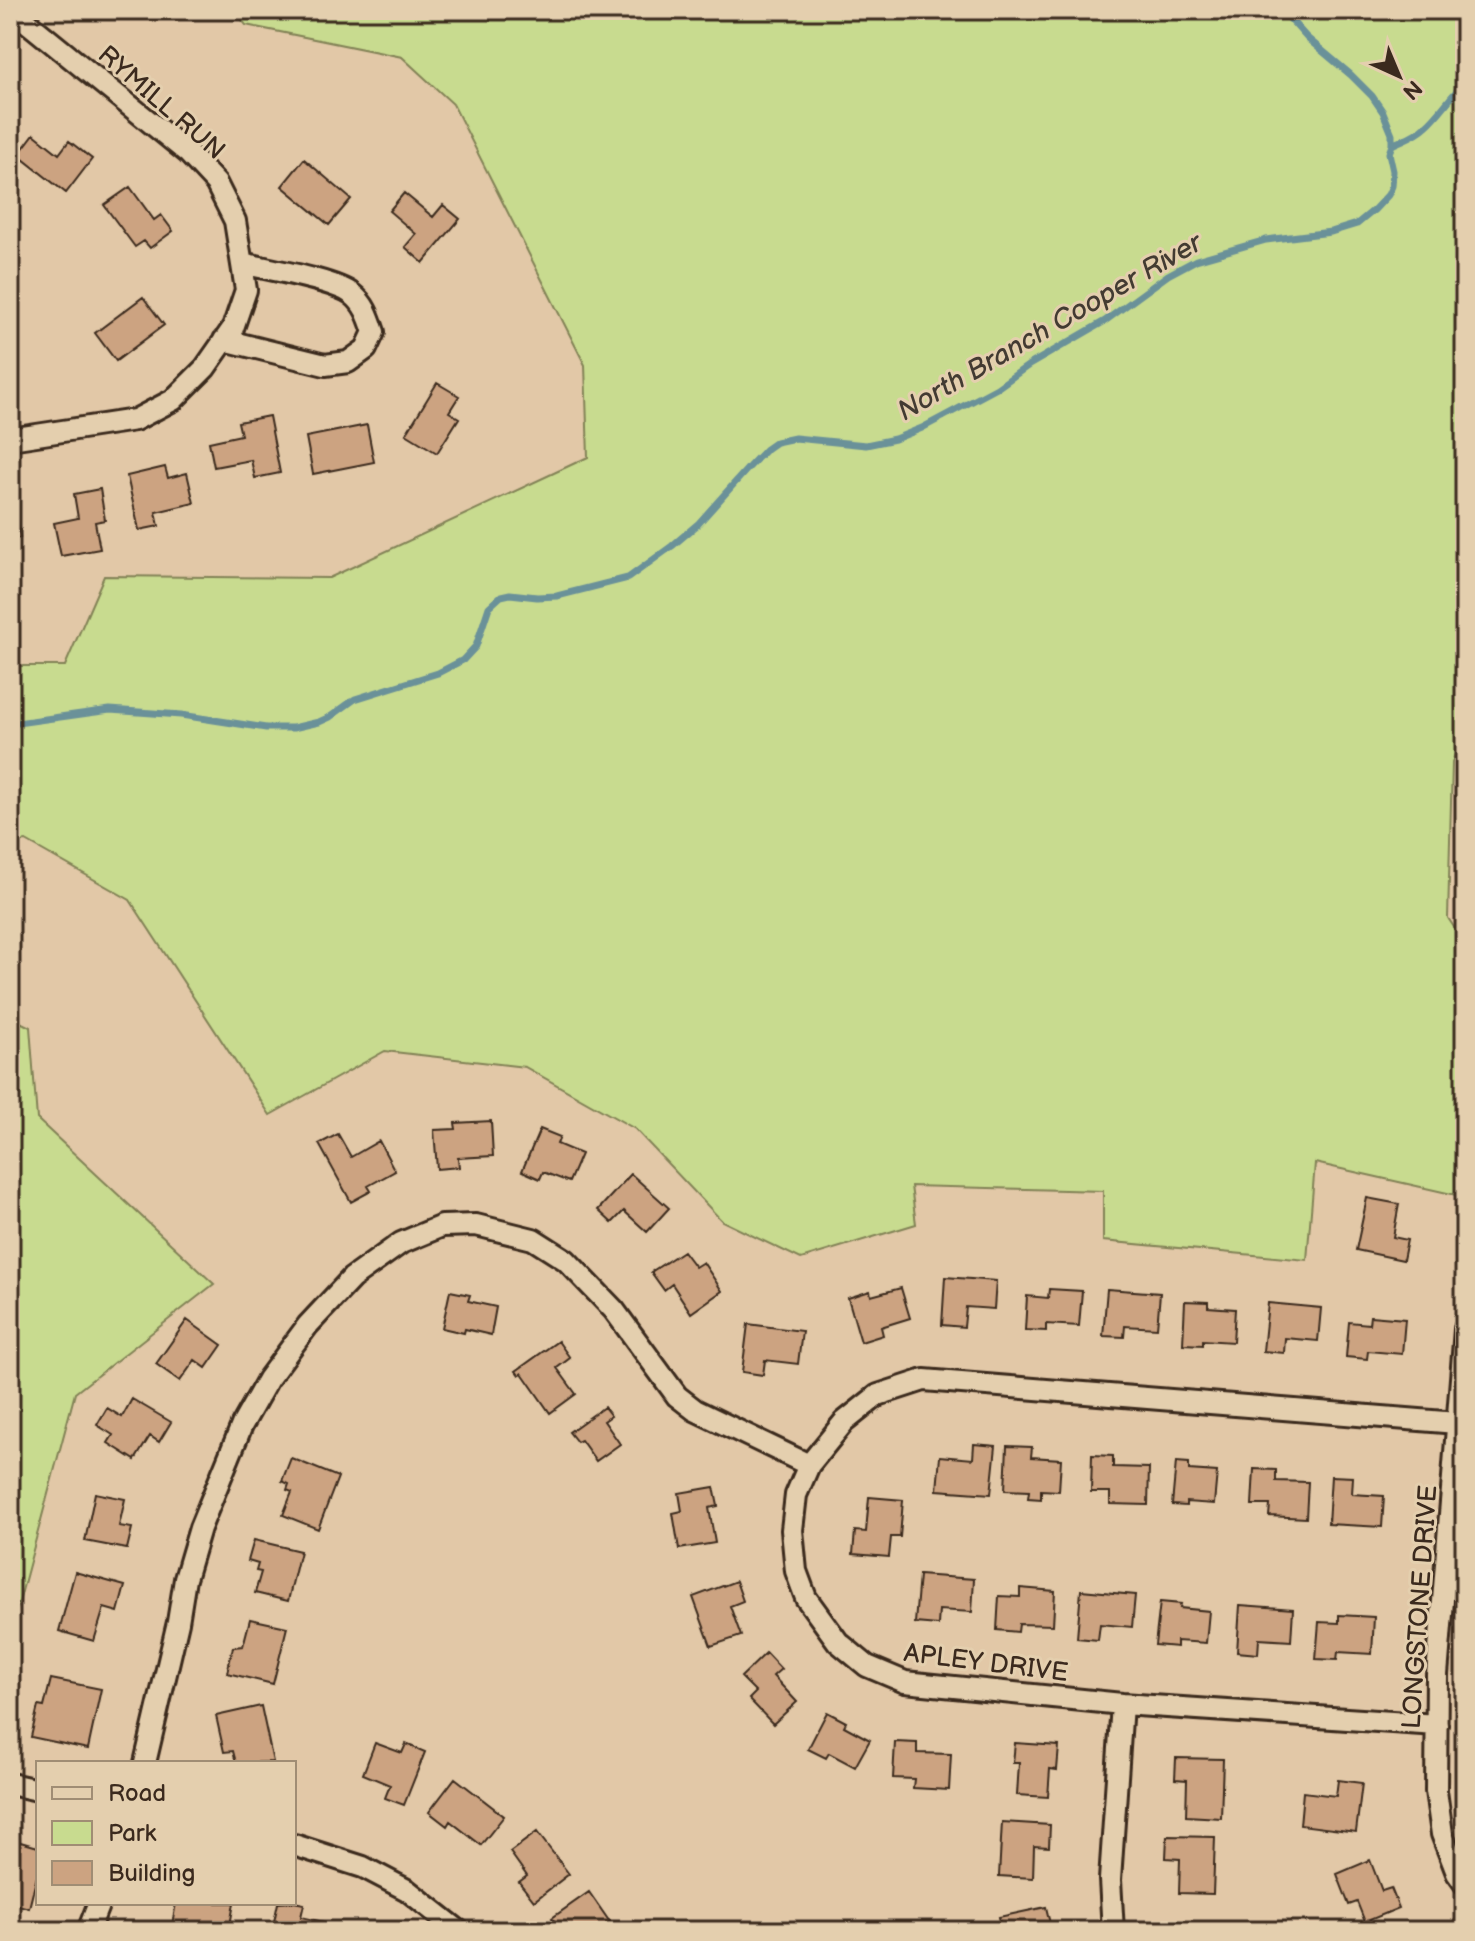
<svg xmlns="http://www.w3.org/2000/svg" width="1475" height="1941" viewBox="0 0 1475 1941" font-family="'Balsamiq Sans',sans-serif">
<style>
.green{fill:#c8db8f;stroke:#828256;stroke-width:2}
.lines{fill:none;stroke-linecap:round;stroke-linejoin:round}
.stream{stroke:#6a9199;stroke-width:7}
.building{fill:#cca381;stroke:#3b2a1e;stroke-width:2}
.minor-casing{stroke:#3b2a1e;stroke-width:26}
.minor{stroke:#e4cfae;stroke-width:20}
.labels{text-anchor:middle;stroke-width:6;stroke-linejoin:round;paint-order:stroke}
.street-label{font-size:26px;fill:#3b2a1e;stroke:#e4cfae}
.water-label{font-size:28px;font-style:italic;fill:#433b32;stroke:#e4cfae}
</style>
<rect width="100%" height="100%" fill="#e2c8a7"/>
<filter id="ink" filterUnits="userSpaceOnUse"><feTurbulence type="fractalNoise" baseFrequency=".0125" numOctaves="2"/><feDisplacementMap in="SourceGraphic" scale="16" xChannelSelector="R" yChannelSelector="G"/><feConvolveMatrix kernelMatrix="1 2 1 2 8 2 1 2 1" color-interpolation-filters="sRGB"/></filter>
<g filter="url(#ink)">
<!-- green -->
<path class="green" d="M234,10H1287L1292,13L1318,10H1465V724L1452,763L1448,918L1465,944V1197L1315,1163L1307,1260L1103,1241V1191L911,1186L916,1224L801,1259L722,1221L635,1129L525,1067L385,1051L270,1115L130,900L26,841L10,844V666H65L104,576L329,578L588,457L585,365L453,104L402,57L246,25Z
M10,1017L30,1027L37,1119L214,1284L75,1393L10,1636Z"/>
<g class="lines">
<!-- stream -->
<path class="stream" d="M1392,145C1404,139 1417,135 1426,126C1441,113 1450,96 1465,83
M10,724L110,710L181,715L266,728H293L319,722L330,717L355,699L438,673L463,660L476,646L489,607L501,596L510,594L537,597L557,596L628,578L672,546L698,524L749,467L766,449L776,442L795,438L866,445L895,439L922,428L997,388L1029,365L1105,321L1168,275L1196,260L1266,240L1331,232L1357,224L1374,210L1388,195L1392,186L1393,171L1389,153L1392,145V134L1383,112L1372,96L1351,75L1307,38L1282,10"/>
</g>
<!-- building -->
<path class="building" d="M34,134L59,154L69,141L92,159L66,193L18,155Z
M304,159L351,199L329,225L282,186Z
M130,187L154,220L161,215L173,231L150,248L144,241L135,247L104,205Z
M404,193L433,217L443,205L460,219L423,263L405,247L416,234L389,211Z
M143,297L164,325L116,361L95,333Z
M437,383L459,396L449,412L459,418L437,453L406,434Z
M269,416L280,473L255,478L251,460L214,467L209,442L241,435L238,422Z
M367,425L374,462L313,474L306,437Z
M165,467L168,478L187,473L194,503L156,512L159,526L139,530L127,476Z
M100,489L105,520L95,522L100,549L61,556L54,523L78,518L74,494Z
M14,500L20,538L10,540V501Z
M491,1121L493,1156L458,1158L459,1167L437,1169L434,1130L456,1129L455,1123Z
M540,1129L560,1137L557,1144L581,1154L569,1182L543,1172L540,1179L522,1171Z
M338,1134L351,1157L379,1141L395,1171L368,1186L371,1191L351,1202L319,1144Z
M631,1174L669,1208L647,1232L624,1211L612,1223L598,1210Z
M1367,1198L1399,1204L1393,1237L1407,1240L1403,1260L1356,1250Z
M683,1251L695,1267L703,1262L722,1291L691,1313L672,1284L664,1290L651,1272Z
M945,1277L996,1281L994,1309L966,1307L964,1327L942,1325Z
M901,1288L910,1318L881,1327L883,1335L861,1342L848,1298L870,1291L871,1296Z
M1049,1289L1082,1291L1079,1326L1046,1324V1331L1025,1330L1027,1296L1048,1298Z
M1107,1289L1160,1293L1157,1328L1125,1326L1124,1337L1103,1336Z
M450,1291L470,1295L468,1301L496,1307L491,1335L465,1329L464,1333L442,1328Z
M1185,1301L1208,1302V1307L1235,1309L1233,1342L1203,1340V1345L1183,1344Z
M1268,1303L1321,1308L1318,1341L1285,1338L1284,1353L1263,1351Z
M1370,1316L1405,1319L1402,1354L1368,1351L1367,1359L1346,1357L1349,1322L1369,1324Z
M187,1320L222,1345L206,1368L195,1360L180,1381L156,1364Z
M748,1324L802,1331L798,1364L765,1360L763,1375L742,1372Z
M558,1341L570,1358L557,1368L576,1394L550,1413L522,1373L519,1375L516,1371Z
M132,1399L171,1422L159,1442L150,1436L135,1460L108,1443L113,1435L97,1425L107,1408L122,1417Z
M604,1407L611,1416L604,1421L620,1444L596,1461L581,1440L577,1442L569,1432Z
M974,1444L996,1446L991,1494L937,1490L940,1456L973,1459Z
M1007,1446L1032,1447L1031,1457L1061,1459L1059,1491L1041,1490V1499L1028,1498L1029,1491L1005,1490Z
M1092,1455L1113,1456V1467L1149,1468L1148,1505L1110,1504V1492H1091Z
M291,1458L338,1477L318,1529L283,1515L292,1492L287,1490L289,1484L282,1481Z
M1176,1462L1189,1463V1470L1217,1472L1214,1504L1186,1502V1506L1172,1505Z
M1254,1469L1276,1470V1481L1308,1482L1306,1518L1269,1516L1270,1505H1252Z
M1331,1476L1353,1477L1352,1494L1384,1496L1382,1527L1328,1524Z
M714,1487L718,1506L709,1508L715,1543L679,1549L673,1513L682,1511L679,1493Z
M95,1493L125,1499L119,1526L132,1528L127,1549L85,1541Z
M869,1497L903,1500L900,1537H891L889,1557L853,1554L855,1531L866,1532Z
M254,1540L300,1551L288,1601L255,1593L261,1572L256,1571L258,1564L248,1561Z
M75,1572L125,1586L118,1612L104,1608L94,1641L59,1631Z
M919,1575L974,1579L972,1612L939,1610L938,1625L915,1623Z
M736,1581L743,1601L730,1606L741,1636L711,1646L693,1597Z
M1020,1588L1055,1591L1053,1625L1019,1624L1018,1632L997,1630L999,1596L1020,1597Z
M1081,1590L1135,1595L1132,1627L1100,1624L1098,1640L1077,1638Z
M1160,1602L1181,1604L1180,1608L1209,1611L1206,1643L1177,1641V1647L1155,1645Z
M1240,1605L1293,1609L1291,1641L1259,1639L1258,1654L1237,1652Z
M1339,1615L1374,1617L1372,1654L1338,1652L1337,1660L1316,1659L1319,1622L1339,1623Z
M250,1619L287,1627L273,1684L227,1673L233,1647L243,1646Z
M766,1653L781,1669L773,1676L797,1702L773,1724L749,1699L756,1692L741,1677Z
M51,1679L101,1689L88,1749L31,1737L38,1706L44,1707Z
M261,1706L273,1762L236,1763L233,1751L224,1752L216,1716Z
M827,1712L846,1722L844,1726L870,1740L855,1767L829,1753L826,1758L808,1749Z
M895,1742L917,1743V1753L951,1754L949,1790L913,1788L914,1779L893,1778Z
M375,1743L402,1753L406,1744L425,1752L404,1805L385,1798L390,1785L363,1774Z
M1015,1743L1059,1746L1057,1770L1050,1769L1048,1797L1017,1795L1019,1763H1013Z
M1176,1758L1223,1759L1221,1818L1186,1816L1187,1780L1175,1779Z
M455,1778L504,1816L481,1845L450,1821L447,1826L429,1812Z
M1338,1780L1362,1783L1356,1832L1300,1825L1303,1792L1336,1796Z
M1002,1822L1050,1825L1049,1847L1034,1846L1033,1878L999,1876Z
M537,1832L569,1874L534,1901L519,1882L527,1876L510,1852Z
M1167,1836L1215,1837L1213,1894L1179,1893L1180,1859L1166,1858Z
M10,1839L38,1847V1872L29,1908L10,1903Z
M1370,1860L1382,1891L1391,1888L1399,1908L1365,1922L1357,1902L1349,1905L1337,1874Z
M589,1892L616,1931H562L552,1918Z
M294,1902L304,1904L301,1917L324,1922L322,1931H272L278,1903Z
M176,1903H234L229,1931H206L172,1925Z
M1046,1907L1051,1928L1039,1931H1002L999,1917Z"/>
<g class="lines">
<defs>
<path id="minor" d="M224,340L325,365L348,362L366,349L374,332C369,317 365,304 352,294C334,280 267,269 242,263
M10,439L135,420L173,400L205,368L233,328L246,290L235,221L216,183L188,153L12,10
M1465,1329L1437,1675L1436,1791L1442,1834L1457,1873L1465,1884
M1437,1725L1122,1704L905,1682L867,1666L838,1642L806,1598L796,1571L792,1530L796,1495L809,1465L844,1422L878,1395L924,1380L1457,1423
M145,1763L178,1622L185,1579L200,1528L242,1425L268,1379L308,1325L352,1278L401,1243L442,1226L476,1225L533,1239L566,1260L614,1310L677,1396L695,1410L809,1465
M10,1784L38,1790
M294,1845L363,1867L407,1890L459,1931
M88,1931L99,1903
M1113,1931L1110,1880L1122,1704"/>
</defs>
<!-- minor casing -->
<use href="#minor" class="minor-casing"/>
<!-- minor -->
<use href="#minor" class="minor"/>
</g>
</g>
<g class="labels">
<!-- street labels -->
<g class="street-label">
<text transform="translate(162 102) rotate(41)" y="9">RYMILL RUN</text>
<text transform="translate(1419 1607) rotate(-86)" y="9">LONGSTONE DRIVE</text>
<text transform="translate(986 1662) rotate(7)" y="9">APLEY DRIVE</text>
</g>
<!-- water labels -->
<g class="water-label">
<text transform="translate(1049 326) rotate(-30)" y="10">North Branch Cooper River</text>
</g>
</g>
<!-- margin -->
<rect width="1475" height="1941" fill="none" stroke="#e4cfae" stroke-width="40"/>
<rect x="20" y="20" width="1435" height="1901" fill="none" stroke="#3b2a1e" stroke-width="3" filter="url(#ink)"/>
<!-- legend -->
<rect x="36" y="1761" width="260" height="144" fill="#e4cfae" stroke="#a08d74" stroke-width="2"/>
<rect x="52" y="1787" width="40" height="12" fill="#e4cfae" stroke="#a08d74" stroke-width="2"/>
<text x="108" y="1801" font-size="24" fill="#3b2a1e">Road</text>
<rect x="52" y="1821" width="40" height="24" fill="#c8db8f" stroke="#a08d74" stroke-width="2"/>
<text x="108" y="1841" font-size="24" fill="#3b2a1e">Park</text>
<rect x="52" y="1861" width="40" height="24" fill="#cca381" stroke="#a08d74" stroke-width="2"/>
<text x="108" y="1881" font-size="24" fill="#3b2a1e">Building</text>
<!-- north arrow -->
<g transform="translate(1399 76) rotate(136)" stroke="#e4cfae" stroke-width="6" paint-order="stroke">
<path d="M0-6L14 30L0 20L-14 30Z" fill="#3b2a1e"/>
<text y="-12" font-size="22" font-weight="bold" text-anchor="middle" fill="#3b2a1e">N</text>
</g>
</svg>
